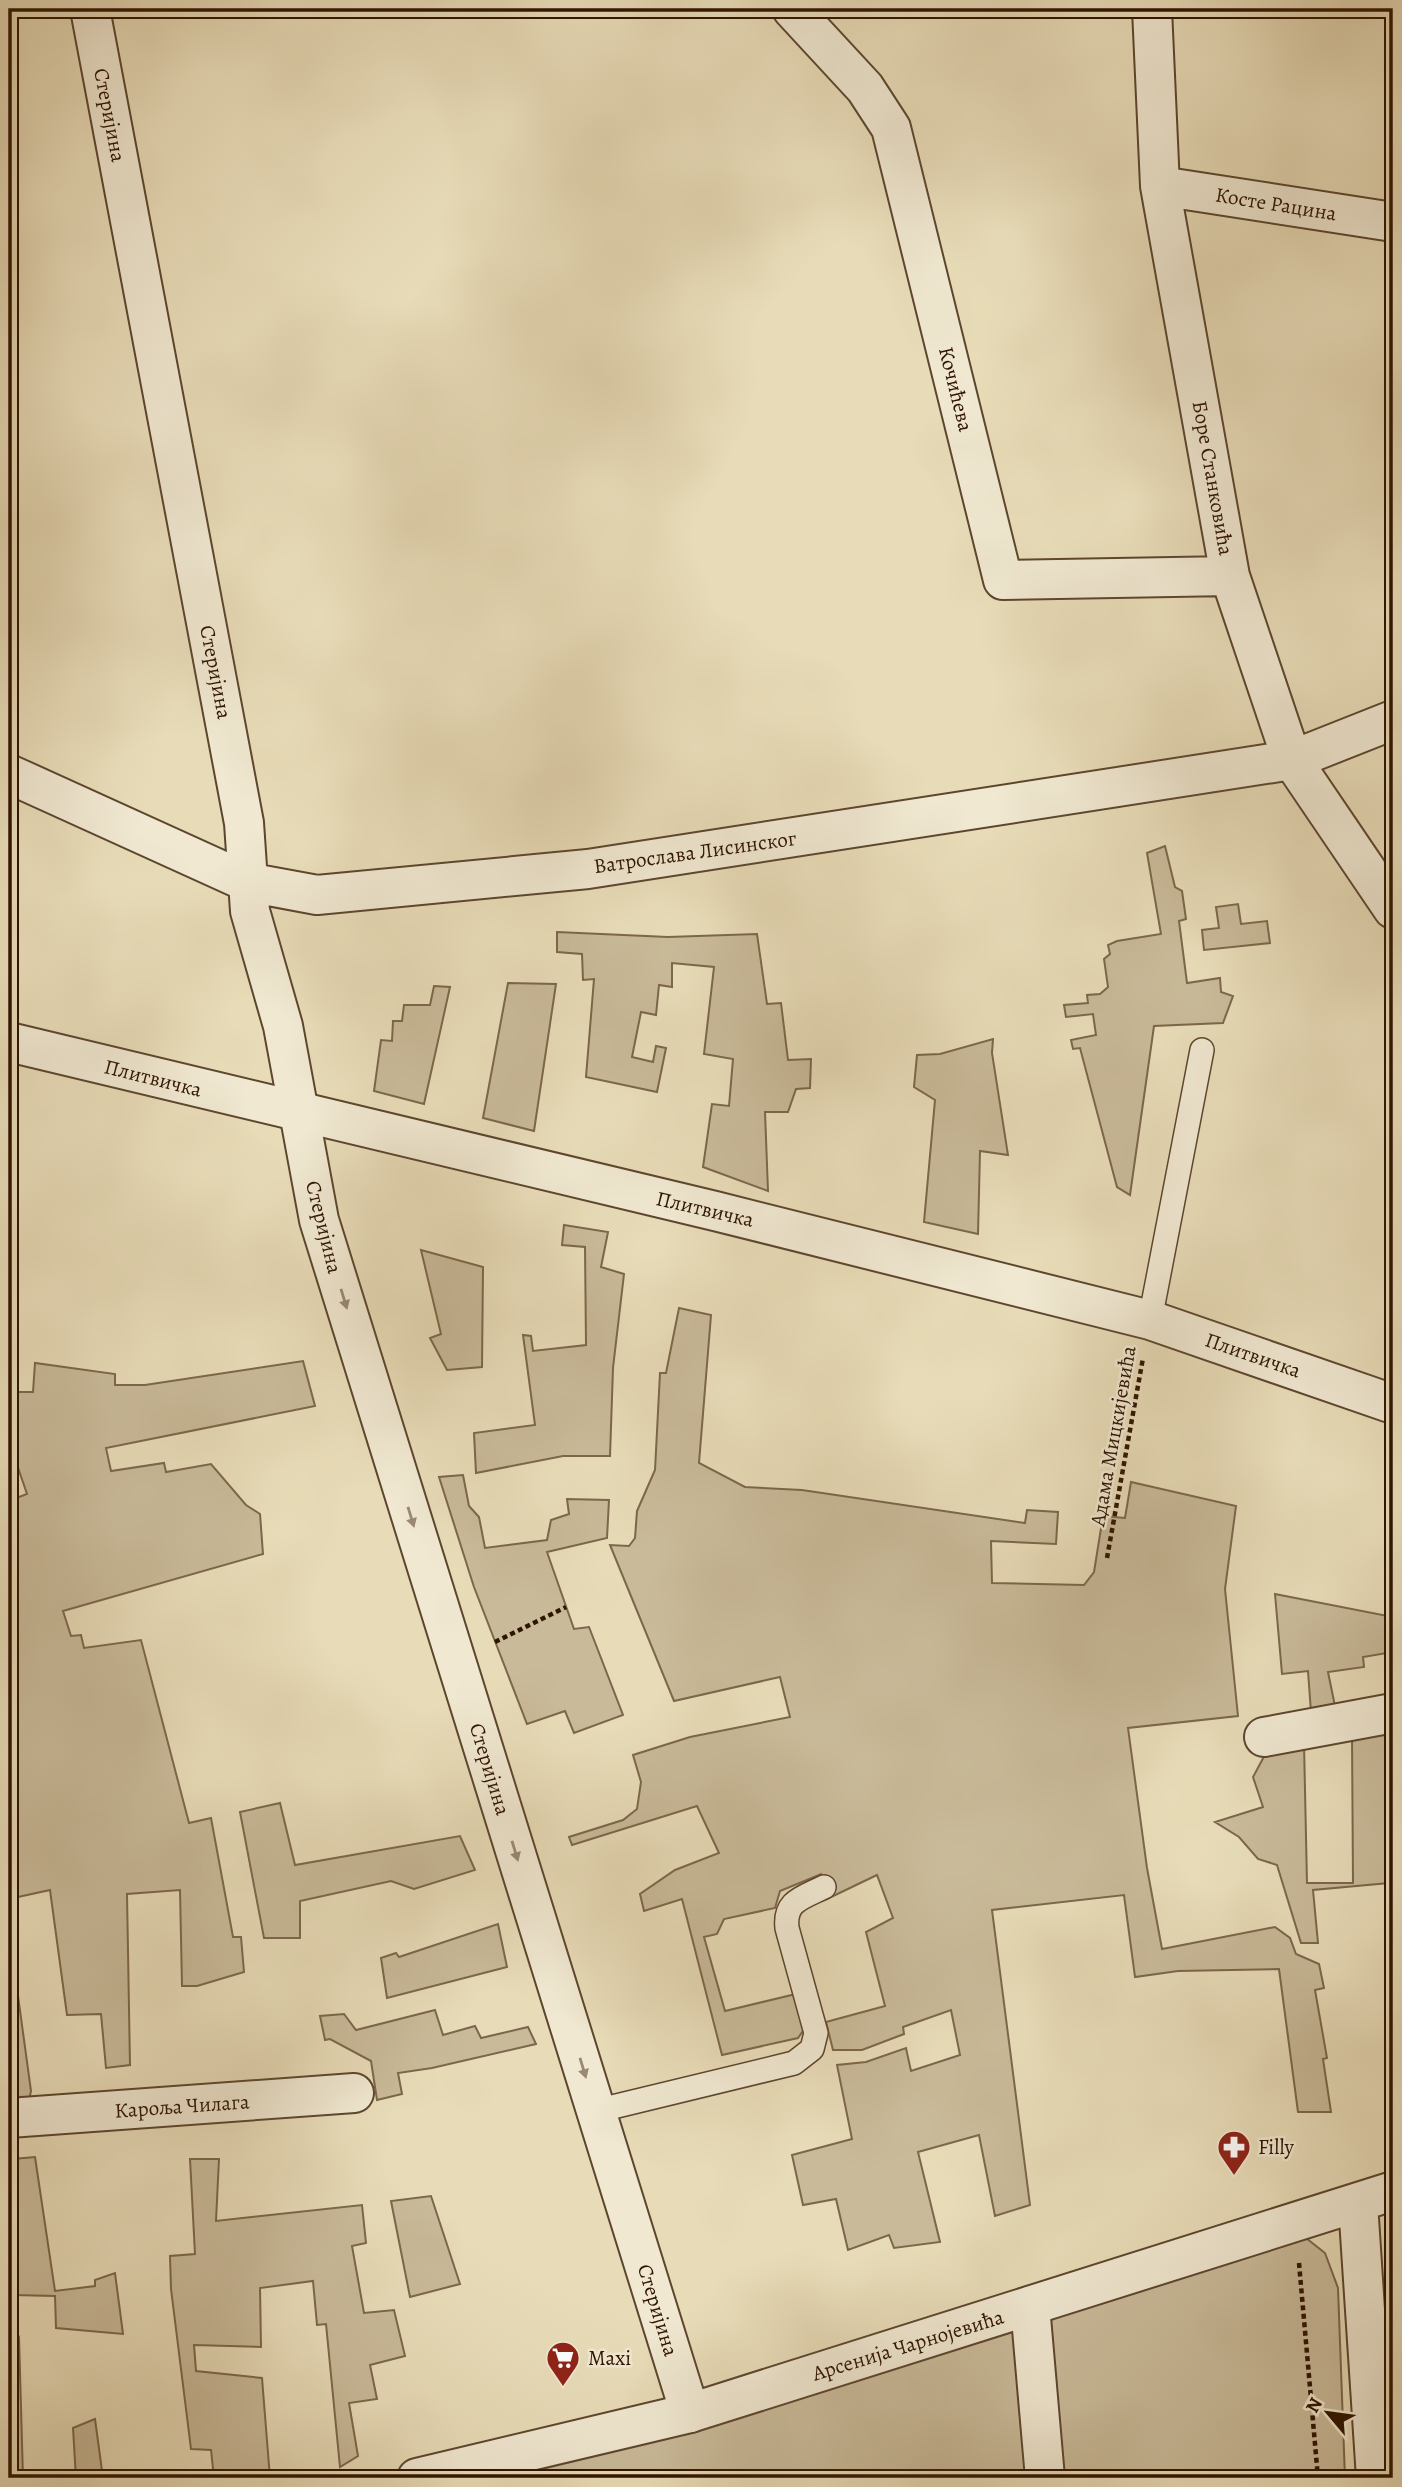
<svg xmlns="http://www.w3.org/2000/svg" width="1402" height="2487" viewBox="0 0 1402 2487" font-family="Alegreya,serif">
<style>
.green{fill:#c9ba99;stroke:#7c674c;stroke-width:2}
.lines{fill:none;stroke-linecap:round;stroke-linejoin:round}
.service-casing{stroke:#5d462e;stroke-width:26}
.minor-casing{stroke:#5d462e;stroke-width:42}
.tertiary-casing{stroke:#5d462e;stroke-width:42}
.path{stroke:#2f1400;stroke-width:4.5;stroke-dasharray:5 3.5;stroke-linecap:butt}
.service{stroke:#f0e8d1;stroke-width:23}
.minor{stroke:#f0e8d1;stroke-width:38}
.tertiary{stroke:#f0e8d1;stroke-width:38}
.oneway{fill:#998973}
.labels{text-anchor:middle;stroke-width:5;stroke-linejoin:round;paint-order:stroke}
.street-label{font-size:21px;fill:#2f1400;stroke:#f0e8d1}
.poi-label{font-size:21px;fill:#2f1400;stroke:#f0e8d1;text-anchor:start}
</style>
<rect width="100%" height="100%" fill="#e8dcb8"/>
<filter id="stains"><feTurbulence type="fractalNoise" baseFrequency=".00286" numOctaves="4"/><feColorMatrix values="0 0 0 0 .2 0 0 0 0 .09 0 0 0 0 .02 0 0 0 .5 -.17"/></filter>
<radialGradient id="worn" r=".72"><stop offset=".6" stop-color="#630" stop-opacity="0"/><stop offset="1" stop-color="#630" stop-opacity=".3"/></radialGradient>
<!-- green -->
<path class="green" d="M1165,846L1175,887L1182,891L1186,919L1179,921L1187,983L1220,978L1221,992L1233,996L1223,1023L1154,1026L1130,1195L1117,1187L1080,1048L1073,1049L1071,1040L1096,1035L1093,1014L1066,1017L1064,1005L1088,1003L1087,995L1100,994L1108,987L1104,959L1110,954L1108,945L1117,941L1161,934L1147,853Z
M1238,904L1241,924L1267,921L1270,943L1204,950L1202,930L1219,928L1216,907Z
M557,932L668,937L757,934L767,1004L781,1003L788,1060L811,1059L810,1088L796,1089L788,1112H765L768,1191L703,1167L712,1104L729,1106L733,1059L704,1054L714,967L672,963V987L659,985L656,1015L641,1012L632,1057L653,1062L656,1046L666,1048L657,1092L586,1077L594,979L583,980L582,954L557,952Z
M508,983L556,984L534,1131L483,1118Z
M434,986L450,987L424,1104L374,1091L381,1040L392,1041L393,1021H402L404,1005H430Z
M993,1039L992,1053L1008,1155L980,1151L978,1234L924,1222L935,1100L914,1087L917,1055L940,1054Z
M564,1225L608,1232L601,1267L624,1274L613,1368L610,1456H563L476,1473L474,1433L535,1425L523,1335L531,1336L533,1351L586,1345L585,1247L562,1245Z
M421,1250L483,1267L482,1367L447,1370L430,1338L441,1334Z
M679,1308L711,1315L699,1463L745,1487L802,1490L1025,1523L1027,1510L1058,1512L1056,1544L991,1541L992,1583L1084,1585L1094,1572L1103,1516L1125,1518L1131,1482L1236,1506L1225,1589L1238,1716L1128,1728L1147,1868L1162,1949L1275,1927L1290,1938L1296,1954L1319,1964L1324,1988L1315,1990L1327,2058L1323,2059L1331,2112H1298L1279,1969L1178,1971L1135,1977L1124,1895L992,1910L1030,2205L995,2216L979,2135L918,2152L940,2242L894,2248L889,2235L848,2250L836,2199L803,2205L792,2155L852,2139L837,2065L866,2062L906,2048L911,2071L960,2055L951,2010L903,2027L904,2034L862,2050H833L826,2022L885,2006L866,1932L893,1918L877,1875L827,1899L821,1874L780,1891L775,1908L724,1919L717,1934L704,1937L725,2011L800,1993L805,2028L798,2038L722,2055L682,1899L644,1911L640,1894L675,1870L719,1853L697,1806L572,1845L569,1837L623,1820L637,1809L641,1782L633,1755L690,1737L790,1717L780,1677L674,1701L610,1545L629,1546L635,1538L637,1511L655,1470L660,1373H666Z
M303,1361L315,1406L106,1448L111,1471L164,1463L166,1472L211,1464L246,1505L260,1514L263,1554L63,1611L71,1636L81,1635L84,1648L141,1640L189,1823L211,1818L233,1937H241L244,1972L197,1986H182L180,1890L127,1894L130,2065L106,2068L101,2014L67,2015L50,1890L9,1899V1501L27,1494L13,1453L16,1392H33L35,1363L115,1374V1385H145Z
M463,1475L469,1506L479,1517L485,1548L547,1540L551,1520L569,1514L567,1499L609,1500L607,1538L547,1552L574,1629L589,1627L623,1715L574,1733L565,1711L527,1724L474,1587L439,1477Z
M1275,1594L1393,1617V1652L1363,1657L1364,1667L1328,1672L1336,1711L1311,1712L1308,1671L1282,1674Z
M1393,1728V1878L1389,1883L1313,1890L1318,1943H1301L1277,1865L1258,1859L1239,1837L1215,1822L1263,1807L1253,1777L1267,1751L1304,1743L1307,1883H1353L1352,1735Z
M280,1803L295,1865L460,1836L475,1870L414,1889L391,1881L300,1901V1938H264L240,1812Z
M498,1924L507,1967L387,1998L381,1958L396,1953L399,1957Z
M9,1930L31,2091L29,2100L9,2103Z
M435,2010L443,2035L475,2026L481,2038L528,2027L536,2044L432,2068L398,2073L402,2094L377,2100L371,2061L330,2039L325,2040L320,2016L344,2014L356,2030Z
M35,2157L55,2291L95,2286V2280L115,2273L123,2334L56,2328L55,2296L13,2295L12,2289H9V2188L15,2187L13,2159Z
M190,2159H219L216,2221L362,2205L366,2243L352,2246L364,2313L394,2310L405,2356L370,2365L377,2399L349,2403L358,2456L340,2467L326,2324L317,2325L313,2281L260,2288L261,2347L194,2345L196,2371L262,2378L270,2478H214L211,2450L191,2449L171,2289L170,2256L195,2254Z
M431,2196L460,2284L410,2297L391,2201Z
M1306,2238L1325,2253L1338,2288L1345,2478H457Z
M13,2325L19,2337L23,2478H9V2326Z
M95,2419L103,2478H76L73,2428Z"/>
<g class="lines">
<defs>
<path id="service" d="M1150,1320L1202,1050
M596,2111L794,2063L812,2049L816,2033L787,1928C784,1901 802,1898 824,1887"/>
<path id="minor" d="M90,9L244,823L250,911L283,1026L319,1220L690,2413
M792,9L865,88L891,128L1003,580L1230,576
M1152,9L1160,186L1230,576L1292,760L1393,909
M1160,186L1393,222
M9,774L247,882L317,895L588,869L1292,760L1393,720
M1264,1737L1393,1713
M9,2118L354,2093
M1030,2306L1045,2478"/>
<path id="tertiary" d="M9,1042L715,1211L1150,1320L1393,1404
M1358,2203L1376,2478
M417,2478L690,2413L1393,2191"/>
</defs>
<!-- service casing -->
<use href="#service" class="service-casing"/>
<!-- minor casing -->
<use href="#minor" class="minor-casing"/>
<!-- tertiary casing -->
<use href="#tertiary" class="tertiary-casing"/>
<!-- path -->
<path class="path" d="M9,1244L16,1119
M1107,1558L1143,1358
M495,1642L566,1607
M1299,2263L1318,2478"/>
<!-- service -->
<use href="#service" class="service"/>
<!-- minor -->
<use href="#minor" class="minor"/>
<!-- tertiary -->
<use href="#tertiary" class="tertiary"/>
</g>
<!-- one-way arrows -->
<defs><path id="oneway-solid" d="M-6-.8H1V-3.2L6.5 0L1 3.2V.8H-6Z" transform="scale(1.75)"/></defs>
<g class="oneway">
<use href="#oneway-solid" transform="translate(344 1299) rotate(73)"/>
<use href="#oneway-solid" transform="translate(411 1517) rotate(73)"/>
<use href="#oneway-solid" transform="translate(515 1851) rotate(73)"/>
<use href="#oneway-solid" transform="translate(583 2068) rotate(73)"/>
</g>
<!-- icons -->
<defs>
<symbol id="pharmacy-pin" viewBox="-11 -11 22 30"><path d="M0 17L-7.5 6A9.5 9.5 0 1 1 7.5 6Z" fill="#8f2418" stroke="#f0e8d1"/><path d="M-2-6h4v4h4v4h-4v4h-4v-4h-4v-4h4Z" fill="#fff"/></symbol>
<symbol id="supermarket-pin" viewBox="-11 -11 22 30"><path d="M0 17L-7.5 6A9.5 9.5 0 1 1 7.5 6Z" fill="#8f2418" stroke="#f0e8d1"/><path d="M-6-5.5h2.5l.6 2H6L4.5 2H-2.5L-4.4-4H-6ZM-1.5 3.2a1.3 1.3 0 1 0 .1 0ZM3 3.2a1.3 1.3 0 1 0 .1 0Z" fill="#fff"/></symbol>
</defs>
<g fill-rule="evenodd">
<use href="#pharmacy-pin" x="1215" y="2128" width="38" height="52"/>
<use href="#supermarket-pin" x="544" y="2339" width="38" height="52"/>
</g>
<g class="labels">
<!-- street labels -->
<g class="street-label">
<text transform="translate(110 115) rotate(79)" y="7">Стеријина</text>
<text transform="translate(1276 204) rotate(9)" y="7">Косте Рацина</text>
<text transform="translate(956 389) rotate(76)" y="7">Кочићева</text>
<text transform="translate(1213 478) rotate(80)" y="7">Боре Станковића</text>
<text transform="translate(216 672) rotate(79)" y="7">Стеријина</text>
<text transform="translate(695 852) rotate(-8)" y="7">Ватрослава Лисинског</text>
<text transform="translate(153 1078) rotate(14)" y="7">Плитвичка</text>
<text transform="translate(705 1209) rotate(13)" y="7">Плитвичка</text>
<text transform="translate(324 1227) rotate(76)" y="7">Стеријина</text>
<text transform="translate(1253 1355) rotate(19)" y="7">Плитвичка</text>
<text transform="translate(1113 1436) rotate(-80)" y="7">Адама Мицкијевића</text>
<text transform="translate(490 1769) rotate(73)" y="7">Стеријина</text>
<text transform="translate(182 2106) rotate(-4)" y="7">Кароља Чилага</text>
<text transform="translate(658 2310) rotate(73)" y="7">Стеријина</text>
<text transform="translate(908 2345) rotate(-17)" y="7">Арсенија Чарнојевића</text>
</g>
<!-- poi labels -->
<g class="poi-label">
<text x="1258" y="2154">Filly</text>
<text x="588" y="2365">Maxi</text>
</g>
</g>
<!-- margin -->
<rect width="1402" height="2487" fill="none" stroke="#e8dcb8" stroke-width="35"/>
<rect x="10" y="10" width="1381" height="2466" fill="none" stroke="#2f1400" stroke-width="3.5"/>
<rect x="18" y="18" width="1367" height="2452" fill="none" stroke="#2f1400" stroke-width="2"/>
<!-- north arrow -->
<g transform="translate(1328 2413) rotate(299)" stroke="#f0e8d1" stroke-width="5" paint-order="stroke">
<path d="M0-5L12 26L0 18L-12 26Z" fill="#2f1400"/>
<text y="-10" font-size="19" font-weight="bold" text-anchor="middle" fill="#2f1400">N</text>
</g>
<rect width="100%" height="100%" filter="url(#stains)"/>
<rect width="100%" height="100%" fill="url(#worn)"/>
</svg>
